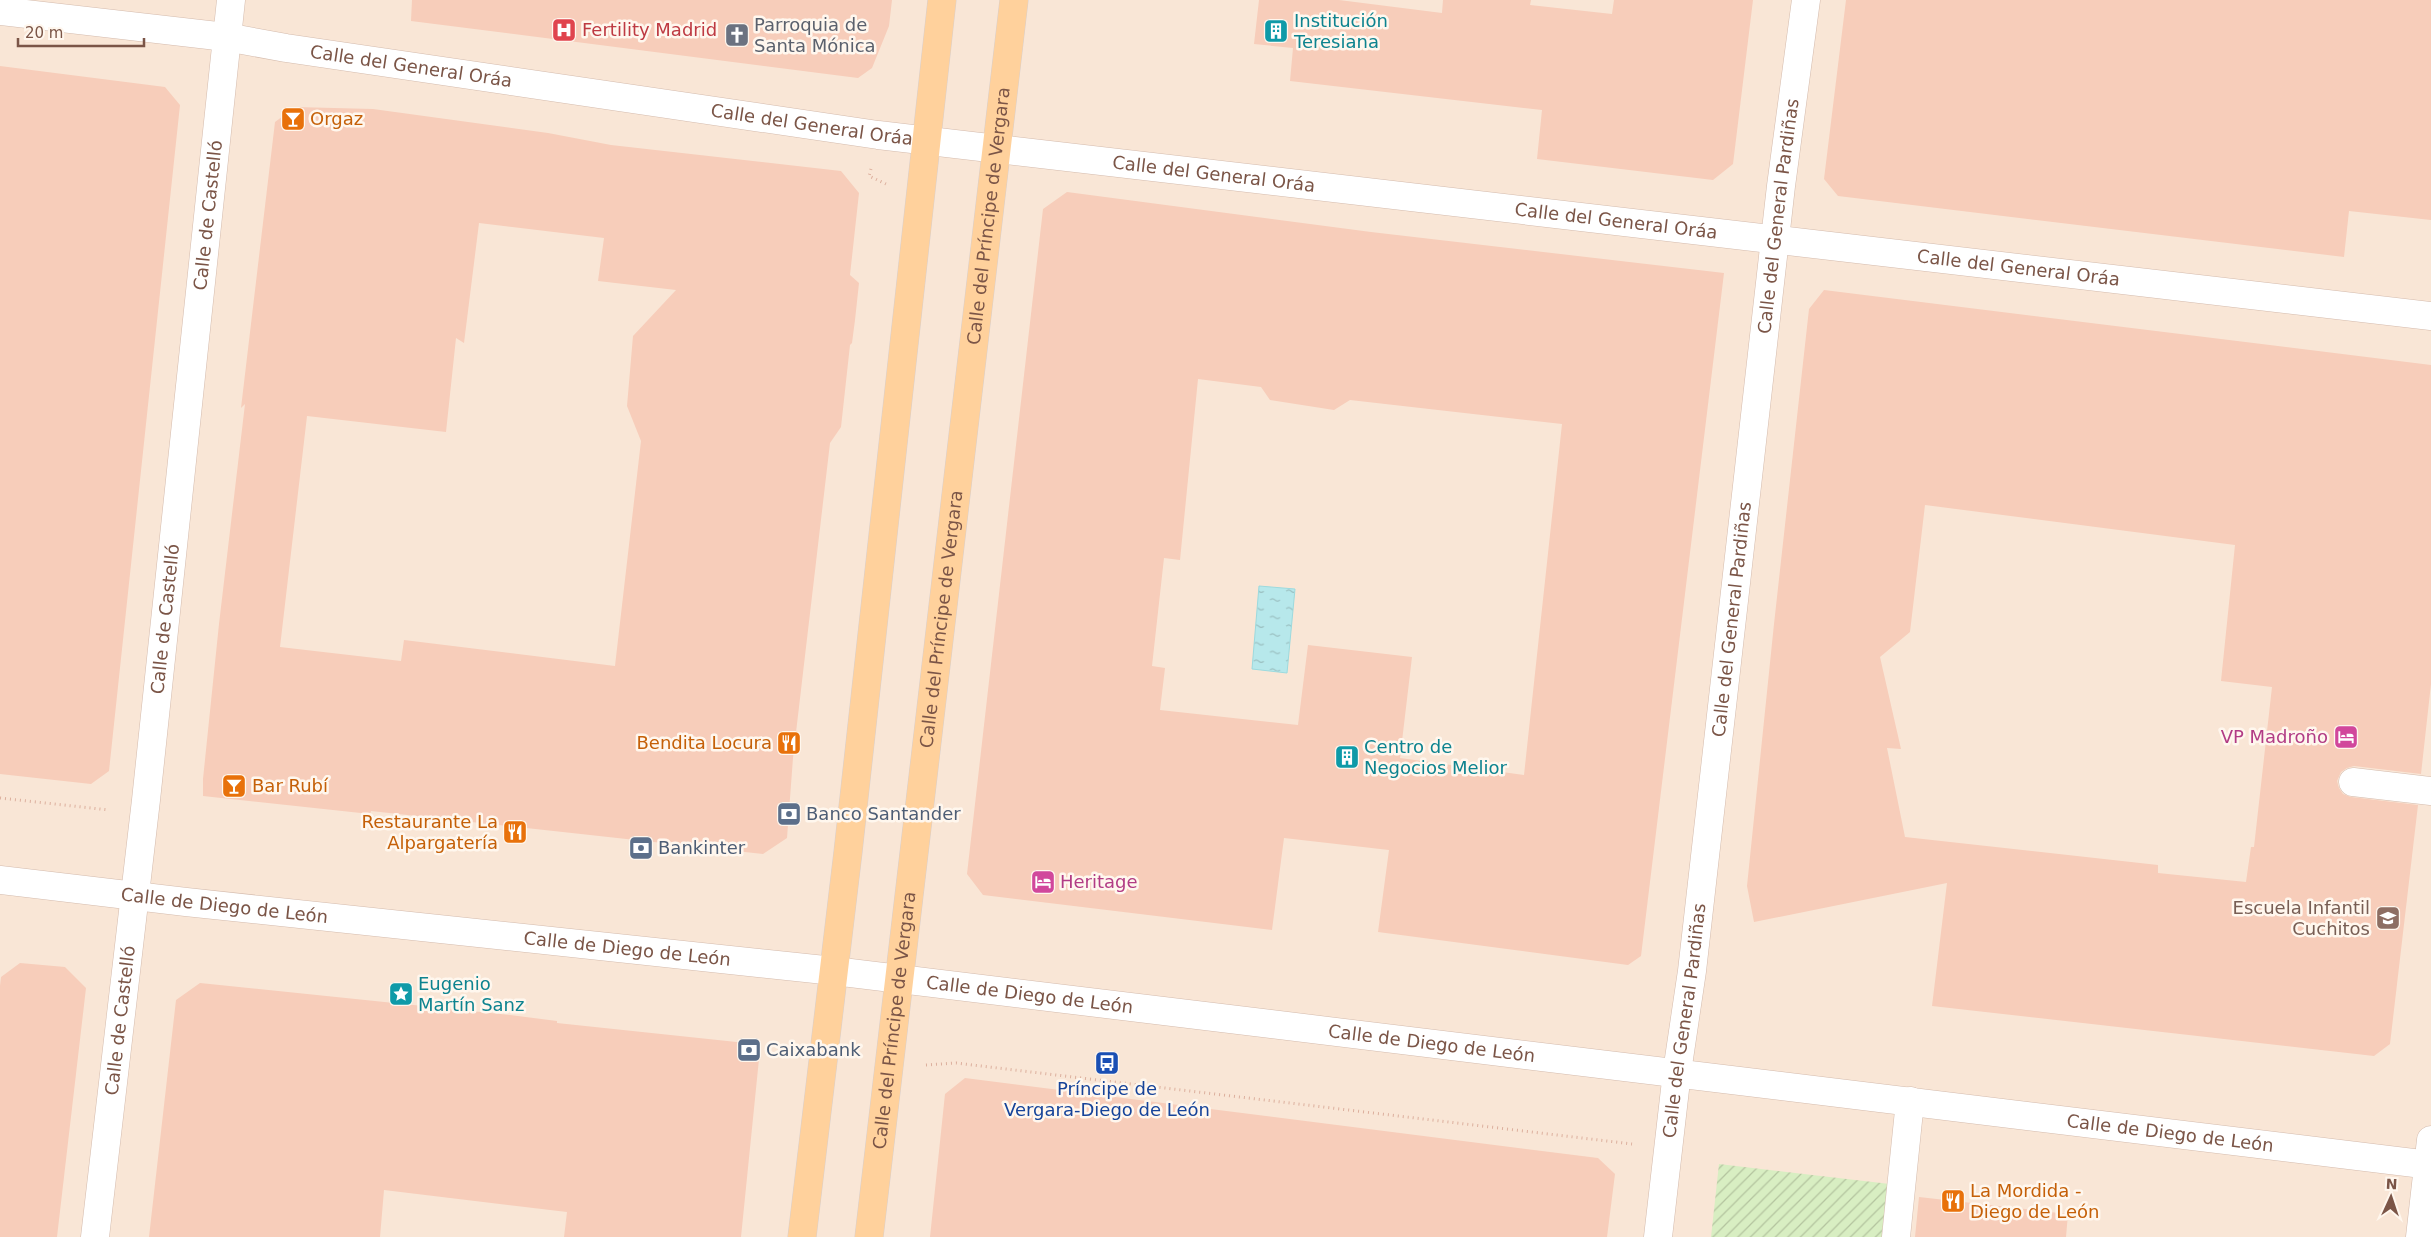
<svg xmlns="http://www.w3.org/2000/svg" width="2431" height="1237" viewBox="0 0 2431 1237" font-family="'DejaVu Sans',sans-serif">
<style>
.residential{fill:#f9e6d6}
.garden{fill:url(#garden-furrows)}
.water{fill:url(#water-ripples);stroke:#9cdade}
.building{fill:#f7cdba;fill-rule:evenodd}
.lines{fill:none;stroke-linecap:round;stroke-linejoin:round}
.minor-casing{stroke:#d4bbad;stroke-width:29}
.major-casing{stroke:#dacfcb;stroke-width:29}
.path{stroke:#dcaf9d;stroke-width:3;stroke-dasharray:1 4;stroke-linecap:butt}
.minor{stroke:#fff;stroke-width:28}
.major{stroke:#ffd19c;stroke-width:28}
.labels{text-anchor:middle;stroke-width:5;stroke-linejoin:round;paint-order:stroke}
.culture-label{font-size:18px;fill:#0d838f;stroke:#fff7ee;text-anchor:start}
.worship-label{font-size:18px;fill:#5b616d;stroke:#fff7ee;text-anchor:start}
.health-label{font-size:18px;fill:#be3a42;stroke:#fff7ee;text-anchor:start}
.street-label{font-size:18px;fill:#7b5547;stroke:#fff7ee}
.food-label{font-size:18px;fill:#c56008;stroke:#fff7ee;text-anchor:start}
.hotel-label{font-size:18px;fill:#b23c85;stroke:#fff7ee;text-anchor:end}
.service-label{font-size:18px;fill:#4e5e75;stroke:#fff7ee;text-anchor:start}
.education-label{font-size:18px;fill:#785e54;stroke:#fff7ee;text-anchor:end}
.transit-label{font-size:18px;fill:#164399;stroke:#fff7ee}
</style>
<defs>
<pattern id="garden-furrows" width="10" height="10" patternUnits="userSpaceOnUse" patternTransform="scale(1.25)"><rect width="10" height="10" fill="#d8eec2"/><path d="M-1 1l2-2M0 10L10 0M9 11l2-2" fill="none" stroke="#b4c49f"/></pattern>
<pattern id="water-ripples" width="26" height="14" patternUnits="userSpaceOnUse" patternTransform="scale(1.25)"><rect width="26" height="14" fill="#b7e8eb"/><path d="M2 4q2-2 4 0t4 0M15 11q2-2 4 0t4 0" fill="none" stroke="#9abfc0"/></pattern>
</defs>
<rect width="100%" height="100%" fill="#fef2e6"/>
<!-- residential -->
<path class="residential" d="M0,0H2431V1237H0Z"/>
<!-- garden -->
<path class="garden" d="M1719,1164L1907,1186L1902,1237H1711Z"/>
<!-- water -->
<path class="water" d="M1259,586L1295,589L1287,673L1252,669Z"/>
<!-- building -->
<path class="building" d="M412,0H892L889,26L872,68L858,78L411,21Z
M1259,0H1339L1442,13L1443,0H1531L1530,5L1612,14L1614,0H1753L1733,164L1713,180L1537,159L1542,110L1290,81L1293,48L1254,44Z
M1846,0H2431V220L2349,211L2344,257L1838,196L1824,179Z
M0,66L165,87L180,105L109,771L91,784L0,774Z
M295,107L373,109L548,133L611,145L841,171L859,193L850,275L859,283L855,320L852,343L850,345L841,427L830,443L793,758L787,838L763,854L371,811L370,814L203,796V779L219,624L245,404L241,408L275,122ZM479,223L604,238L598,281L676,290L633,336L627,406L641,441L615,666L404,640L401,661L280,647L307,416L446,432L456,338L464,343Z
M1067,192L1371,232L1724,273L1641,956L1628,965L1378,932L1389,850L1284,838L1272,930L983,895L967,874L1043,209ZM1198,379L1261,387L1270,400L1334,410L1350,400L1562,424L1524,775L1400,758L1412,657L1308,645L1298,725L1160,710L1165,668L1152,666L1164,558L1180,560Z
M1824,290L2431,365V684L2421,774L2354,766L2347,768L2341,772L2337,781L2339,788L2343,794L2351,797L2418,805L2390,1044L2374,1056L1932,1006L1947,883L1754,922L1747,886L1774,624L1809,309ZM1925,505L2235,545L2221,681L2272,687L2254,847H2251L2246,882L2158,873V865L1905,837L1887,748L1901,749L1880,657L1910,632Z
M20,963L65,967L86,988L57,1237H0V986L1,977Z
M200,983L510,1015L557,1021V1023L746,1043L759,1059L741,1237H564L567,1212L384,1190L380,1237H149L176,1000Z
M965,1078L1598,1158L1615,1174L1607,1237H930L945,1094Z
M1919,1197L2068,1214L2066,1237H1915Z"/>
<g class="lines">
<defs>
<g id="minor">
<path id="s1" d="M0,11L226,37L286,48L878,135L2431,316"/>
<path d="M2353,782L2431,791"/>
<path id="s2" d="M0,880L186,902L834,971L2431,1165"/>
<path id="s3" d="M95,1237L146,800L231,0"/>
<path id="s4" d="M1658,1237L1677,1072L1692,971L1781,186L1806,0"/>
<path d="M1896,1237L1910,1101"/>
<path d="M2420,1237L2431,1140"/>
</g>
<g id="major">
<path d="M802,1237L848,852L942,0"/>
<path id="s5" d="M869,1237L1014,0"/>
</g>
</defs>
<!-- minor casing -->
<use href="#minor" class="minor-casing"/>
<!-- major casing -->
<use href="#major" class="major-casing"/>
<!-- path -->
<path class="path" d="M871,169L869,176L886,184
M0,798L109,810
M926,1065L956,1063L1632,1144"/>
<!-- minor -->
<use href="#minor" class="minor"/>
<!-- major -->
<use href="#major" class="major"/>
</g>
<!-- icons -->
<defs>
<symbol id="hospital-square" viewBox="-11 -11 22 22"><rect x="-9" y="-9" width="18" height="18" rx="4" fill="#e0444e" stroke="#fff7ee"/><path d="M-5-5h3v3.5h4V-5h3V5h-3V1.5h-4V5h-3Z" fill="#fff"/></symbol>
<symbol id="building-square" viewBox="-11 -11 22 22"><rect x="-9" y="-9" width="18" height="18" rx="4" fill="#0f9aa8" stroke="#fff7ee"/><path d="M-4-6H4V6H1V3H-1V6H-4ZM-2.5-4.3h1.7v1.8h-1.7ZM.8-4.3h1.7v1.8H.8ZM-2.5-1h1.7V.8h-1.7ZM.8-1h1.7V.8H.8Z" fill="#fff"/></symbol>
<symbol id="church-square" viewBox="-11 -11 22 22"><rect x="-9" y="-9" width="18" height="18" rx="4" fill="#6b7280" stroke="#fff7ee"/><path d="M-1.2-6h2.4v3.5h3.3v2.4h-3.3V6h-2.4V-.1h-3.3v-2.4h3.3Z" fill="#fff"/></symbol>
<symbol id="bar-square" viewBox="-11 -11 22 22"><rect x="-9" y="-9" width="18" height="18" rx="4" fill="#e8710a" stroke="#fff7ee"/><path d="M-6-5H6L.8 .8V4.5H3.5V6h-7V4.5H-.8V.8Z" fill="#fff"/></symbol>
<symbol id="hotel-square" viewBox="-11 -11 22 22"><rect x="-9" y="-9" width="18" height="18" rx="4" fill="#d1479c" stroke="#fff7ee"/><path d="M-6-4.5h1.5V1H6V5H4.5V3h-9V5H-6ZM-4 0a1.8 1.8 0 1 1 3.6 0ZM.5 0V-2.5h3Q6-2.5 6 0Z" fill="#fff"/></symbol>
<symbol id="restaurant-square" viewBox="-11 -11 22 22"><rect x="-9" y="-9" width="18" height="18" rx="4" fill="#e8710a" stroke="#fff7ee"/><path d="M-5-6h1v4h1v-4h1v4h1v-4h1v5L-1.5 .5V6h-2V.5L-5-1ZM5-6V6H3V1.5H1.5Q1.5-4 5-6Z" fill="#fff"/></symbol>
<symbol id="bank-square" viewBox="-11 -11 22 22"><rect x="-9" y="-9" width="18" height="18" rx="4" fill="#5c6f8a" stroke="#fff7ee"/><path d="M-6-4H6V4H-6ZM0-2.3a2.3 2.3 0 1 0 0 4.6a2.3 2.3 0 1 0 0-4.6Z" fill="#fff"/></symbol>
<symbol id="school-square" viewBox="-11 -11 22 22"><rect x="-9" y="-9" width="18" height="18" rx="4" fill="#8d6e63" stroke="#fff7ee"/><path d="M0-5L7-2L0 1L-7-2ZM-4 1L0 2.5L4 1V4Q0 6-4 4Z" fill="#fff"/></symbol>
<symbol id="sight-square" viewBox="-11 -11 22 22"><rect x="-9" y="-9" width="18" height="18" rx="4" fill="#0f9aa8" stroke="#fff7ee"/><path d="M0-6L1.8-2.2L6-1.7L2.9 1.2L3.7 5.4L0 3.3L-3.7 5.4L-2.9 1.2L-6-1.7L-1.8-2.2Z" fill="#fff"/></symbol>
<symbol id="bus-square" viewBox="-11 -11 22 22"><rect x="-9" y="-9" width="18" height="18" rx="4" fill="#1a4fb4" stroke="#fff7ee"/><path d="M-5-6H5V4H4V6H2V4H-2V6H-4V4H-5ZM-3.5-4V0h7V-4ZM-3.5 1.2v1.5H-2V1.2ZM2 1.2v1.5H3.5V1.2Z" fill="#fff"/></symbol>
</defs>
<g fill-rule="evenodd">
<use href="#hospital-square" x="550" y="16" width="28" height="28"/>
<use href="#building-square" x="1262" y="17" width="28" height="28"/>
<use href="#church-square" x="723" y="21" width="28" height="28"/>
<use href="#bar-square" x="279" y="105" width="28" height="28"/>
<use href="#hotel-square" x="2332" y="723" width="28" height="28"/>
<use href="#restaurant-square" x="775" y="729" width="28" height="28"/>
<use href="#building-square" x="1333" y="743" width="28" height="28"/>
<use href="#bar-square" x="220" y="772" width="28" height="28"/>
<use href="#bank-square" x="775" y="800" width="28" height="28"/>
<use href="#restaurant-square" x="501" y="818" width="28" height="28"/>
<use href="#bank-square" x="627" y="834" width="28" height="28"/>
<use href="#hotel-square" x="1029" y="868" width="28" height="28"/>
<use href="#school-square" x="2374" y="904" width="28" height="28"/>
<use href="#sight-square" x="387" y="980" width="28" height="28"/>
<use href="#bank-square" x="735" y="1036" width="28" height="28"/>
<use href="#bus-square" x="1093" y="1049" width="28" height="28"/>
<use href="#restaurant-square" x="1939" y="1187" width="28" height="28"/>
</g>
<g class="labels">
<!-- culture labels -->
<g class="culture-label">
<text x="1294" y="27">Institución<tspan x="1294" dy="21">Teresiana</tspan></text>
<text x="1364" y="753">Centro de<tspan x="1364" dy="21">Negocios Melior</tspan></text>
<text x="418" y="990">Eugenio<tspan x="418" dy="21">Martín Sanz</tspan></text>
</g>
<!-- worship labels -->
<g class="worship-label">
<text x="754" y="31">Parroquia de<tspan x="754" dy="21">Santa Mónica</tspan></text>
</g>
<!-- health labels -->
<g class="health-label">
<text x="582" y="36">Fertility Madrid</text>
</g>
<!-- street labels -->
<g class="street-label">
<text dy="6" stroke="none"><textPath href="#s1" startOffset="415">Calle del General Oráa</textPath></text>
<text dy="6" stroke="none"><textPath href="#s1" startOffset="820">Calle del General Oráa</textPath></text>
<text dy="6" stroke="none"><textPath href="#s1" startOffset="1225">Calle del General Oráa</textPath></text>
<text dy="6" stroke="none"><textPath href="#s3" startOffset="1028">Calle de Castelló</textPath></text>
<text dy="6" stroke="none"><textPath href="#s5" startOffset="1028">Calle del Príncipe de Vergara</textPath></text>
<text dy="6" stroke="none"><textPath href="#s4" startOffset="1028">Calle del General Pardiñas</textPath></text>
<text dy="6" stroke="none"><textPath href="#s1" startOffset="1630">Calle del General Oráa</textPath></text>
<text dy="6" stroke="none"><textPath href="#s1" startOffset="2035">Calle del General Oráa</textPath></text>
<text dy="6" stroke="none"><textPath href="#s5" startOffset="622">Calle del Príncipe de Vergara</textPath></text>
<text dy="6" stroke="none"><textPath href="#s3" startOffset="622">Calle de Castelló</textPath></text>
<text dy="6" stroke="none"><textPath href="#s4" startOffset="622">Calle del General Pardiñas</textPath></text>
<text dy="6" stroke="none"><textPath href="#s2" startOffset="226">Calle de Diego de León</textPath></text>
<text dy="6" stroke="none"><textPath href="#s2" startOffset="631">Calle de Diego de León</textPath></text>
<text dy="6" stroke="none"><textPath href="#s2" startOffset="1036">Calle de Diego de León</textPath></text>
<text dy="6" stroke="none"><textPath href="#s3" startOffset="218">Calle de Castelló</textPath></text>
<text dy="6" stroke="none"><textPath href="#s5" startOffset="218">Calle del Príncipe de Vergara</textPath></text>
<text dy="6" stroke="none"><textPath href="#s4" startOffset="218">Calle del General Pardiñas</textPath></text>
<text dy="6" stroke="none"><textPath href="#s2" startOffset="1441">Calle de Diego de León</textPath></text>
<text dy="6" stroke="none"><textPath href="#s2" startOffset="2185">Calle de Diego de León</textPath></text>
</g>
<!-- food labels -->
<g class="food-label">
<text x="310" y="125">Orgaz</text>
<text x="772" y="749" text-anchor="end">Bendita Locura</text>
<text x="252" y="792">Bar Rubí</text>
<text x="498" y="828" text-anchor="end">Restaurante La<tspan x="498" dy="21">Alpargatería</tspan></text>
<text x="1970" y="1197">La Mordida -<tspan x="1970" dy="21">Diego de León</tspan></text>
</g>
<!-- hotel labels -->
<g class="hotel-label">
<text x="2328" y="743">VP Madroño</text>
<text x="1060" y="888" text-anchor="start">Heritage</text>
</g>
<!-- service labels -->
<g class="service-label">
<text x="806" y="820">Banco Santander</text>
<text x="658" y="854">Bankinter</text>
<text x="766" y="1056">Caixabank</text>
</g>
<!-- education labels -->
<g class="education-label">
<text x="2370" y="914">Escuela Infantil<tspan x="2370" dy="21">Cuchitos</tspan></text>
</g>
<!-- transit labels -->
<g class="transit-label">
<text x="1107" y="1095">Príncipe de<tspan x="1107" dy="21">Vergara-Diego de León</tspan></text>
</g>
</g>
<!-- north arrow -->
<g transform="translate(2391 1197) rotate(3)" stroke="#fff7ee" stroke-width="4" paint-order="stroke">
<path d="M0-4L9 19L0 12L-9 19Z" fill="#7b5547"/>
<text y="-8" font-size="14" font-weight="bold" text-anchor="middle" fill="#7b5547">N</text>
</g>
<!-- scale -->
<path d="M18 38v8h126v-8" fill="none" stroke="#7b5547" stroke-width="2.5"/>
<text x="25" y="38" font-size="15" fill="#7b5547" stroke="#fff7ee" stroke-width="4" paint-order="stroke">20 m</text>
</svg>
